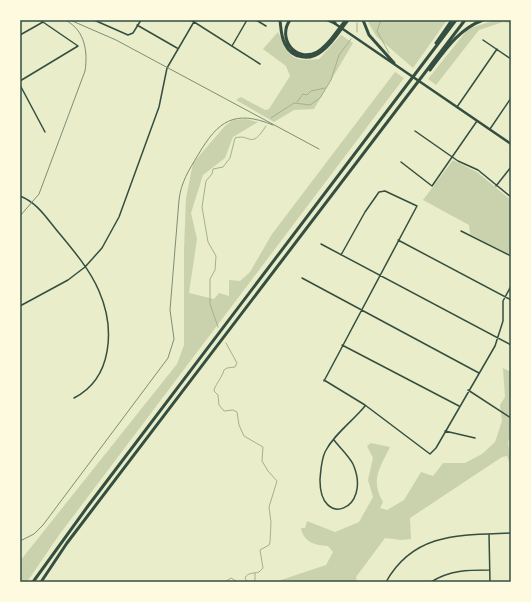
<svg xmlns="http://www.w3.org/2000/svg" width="531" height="602" viewBox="0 0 531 602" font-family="'Asap Condensed',sans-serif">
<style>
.green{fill:#cad2ad}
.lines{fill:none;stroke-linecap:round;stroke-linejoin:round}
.stream{stroke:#a3b18a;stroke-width:1}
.minor{stroke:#344e41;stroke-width:1.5}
.primary{stroke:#344e41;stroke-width:2.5}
.motorway{stroke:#344e41;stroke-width:3}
.rail{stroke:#7c8e77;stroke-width:1}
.neatline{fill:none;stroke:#344e41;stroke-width:1.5}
</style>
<rect width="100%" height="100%" fill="#e9edc9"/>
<!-- green -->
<path class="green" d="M367,20H447L413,68L376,36Z
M495,20H511V23L503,22L479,30L436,85L428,79L468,29Z
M278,32C291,57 289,62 319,59L341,35L353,43L314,109L294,110L274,122L236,100L241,97L265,110L269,109L290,76L286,66L263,49Z
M395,72L404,78L59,535L27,582H20V561L177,364L184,345V249L186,198L193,163L225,126L233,120L246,119L258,122L233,137L225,158L203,175L191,213L197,239L189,293L214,299L219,293L229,296V280L240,281L250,272L272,234Z
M453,160L477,172L511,200V256L470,234L469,225L423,200Z
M503,368L511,372V436L508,442L511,466L507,456L502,457L410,518L411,539L402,540L385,538L356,577L357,582H275L326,565L333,552L328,546C315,545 304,543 301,528H305L307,521L335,532L359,522L373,497L368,480L373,458L367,446L371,443L390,447C380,468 370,479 383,502L380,508L387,510L404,500L421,472L433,476L443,463H465L482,454L495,442L502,421L500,405L505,397Z"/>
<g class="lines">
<!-- stream -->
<path class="stream" d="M381,20L377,31L389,53
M357,32V23
M297,102L303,94L307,95L311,91L325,88
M271,118L294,103L310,105L320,98L331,80L339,55L351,39
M218,327L210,304V279L215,270L216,256L208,242L202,207L206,181L212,174L213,169L223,167L230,158L235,138C251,133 250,151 266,126
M226,343L237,363L235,367L227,368L224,370C222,378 214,386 214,391L218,395L219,405L224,411L233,410L237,412L239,425L244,436L263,447L262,461L268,471L277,481L269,507L271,522L270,542L269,545L260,550L263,568L259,572C253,574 248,572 245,578L247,582
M225,582L231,578L238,582
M255,582V573"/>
<!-- minor -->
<path class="minor" d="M94,20L128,35L133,33L141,20
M191,20L260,64
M256,20L266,26
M137,25L177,48
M20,35L43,22
M483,40L511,59
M232,46L247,20
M20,81L78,46L40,20
M20,85L45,132
M457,107L497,49
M490,129L511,98
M415,131L458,161L478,170L511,197
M401,162L432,186L477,121
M496,186L511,167
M20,196C38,203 47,219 59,233C74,251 90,270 99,291C115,328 113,378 74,398
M461,231L511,256
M398,240L511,300
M321,244L511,345
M302,278L479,373
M20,306L68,280L85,267L102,248L119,217L159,107L167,68L195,20
M342,345L459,406
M324,380L365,405L430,454L436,448L495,346L503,321V301L511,286
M324,381L417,206L385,191L379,192L365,212L341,255
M468,390L511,418
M445,431L475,438
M334,440C340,448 348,455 353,464C373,510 319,530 320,479C321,470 321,461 325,452C334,434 353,421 365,406
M489,534L490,582
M386,582C414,532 461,535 511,533
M431,582C450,570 468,570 489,570"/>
<!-- primary -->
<path class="primary" d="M334,23L511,144"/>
<!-- motorway -->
<path class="motorway" d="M280,20C281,28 281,37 285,44C292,59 310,61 322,51C333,43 340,30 348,20
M290,20C277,38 295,63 317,52C329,46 337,30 346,20
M328,20L335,23
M363,20L369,35L394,63
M436,43L452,20
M430,70C445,50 459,29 483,20
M33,582L88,506L456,20
M41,582L67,543L465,20"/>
<!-- rail -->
<path class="rail" d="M70,20L116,40L319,149
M20,216L39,194L85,71C88,52 85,31 67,21
M20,541L34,534L43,525L168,358L174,339L170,310L179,200C181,182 189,170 198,155C218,121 234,109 273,125"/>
</g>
<!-- border -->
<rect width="531" height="602" fill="none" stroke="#fefae0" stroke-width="42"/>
<rect x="21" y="21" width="489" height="560" class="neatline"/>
</svg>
